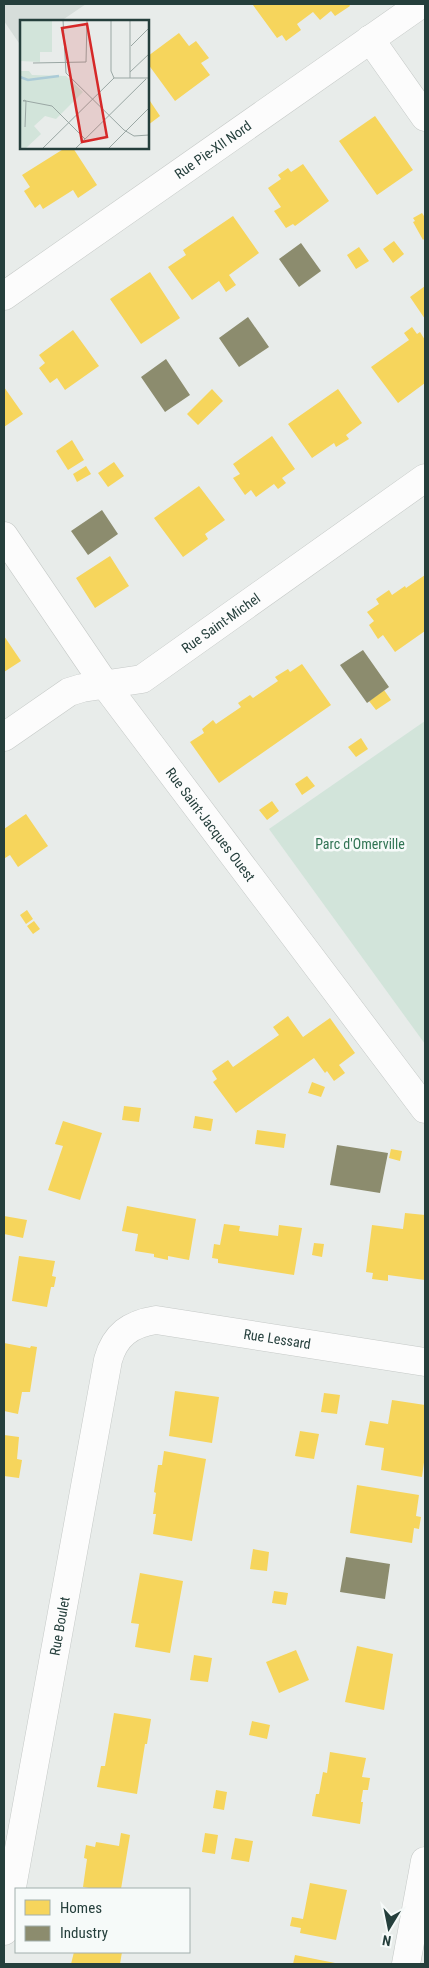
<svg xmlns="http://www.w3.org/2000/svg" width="429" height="1968" viewBox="0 0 429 1968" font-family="'Roboto Condensed',sans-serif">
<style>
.built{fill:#d6ddda}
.green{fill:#d2e4da}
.homes{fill:#f6d55c}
.industry{fill:#8c8c6e}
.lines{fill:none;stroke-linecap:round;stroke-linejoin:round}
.minor-casing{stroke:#c5c9c7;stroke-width:29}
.minor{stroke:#fcfcfc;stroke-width:28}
.labels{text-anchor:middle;stroke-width:5;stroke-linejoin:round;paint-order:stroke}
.street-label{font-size:14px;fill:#253f3c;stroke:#f6faf9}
.park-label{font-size:14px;fill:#317454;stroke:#f6faf9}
.inset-river{fill:none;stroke:#abcbd7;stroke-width:2.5}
.inset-road{fill:none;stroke:#9aa7a4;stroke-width:1}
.view{fill:#d62828;fill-opacity:0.15;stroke:#d62828;stroke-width:2.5}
.inset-edge{fill:none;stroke:#253f3c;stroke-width:2.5}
</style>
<rect width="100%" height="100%" fill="#e8ecea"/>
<!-- built -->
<path class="built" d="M4,4H86L61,21H21V46L4,21Z"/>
<!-- green -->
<path class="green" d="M425,721V1044L269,829Z"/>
<!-- homes -->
<path class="homes" d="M255,4H349L350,6L335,16L331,11L320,20L313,12L297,24L301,30L286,41L282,35L277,38L253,5Z
M179,33L189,46L196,41L209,58L201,63L210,75L175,101L148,64V56Z
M148,98L160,116L148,125Z
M375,116L413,170L377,195L339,141Z
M65,148H73L97,185L78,198L73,190L43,209L40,204L35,208L24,191L30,187L22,175Z
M303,164L329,201L295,226L293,224L286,228L274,211L281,207L268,188L281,179L278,175L288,168L291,172Z
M422,213L424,216L425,215V238L423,240L413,222L415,221L413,218Z
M233,216L259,253L229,275L236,285L226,292L219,281L192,300L168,267L186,255L183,250Z
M394,241L404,254L393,263L383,249Z
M359,247L369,261L356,269L347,255Z
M150,272L180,318L141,344L110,299Z
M425,286V319L410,297Z
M412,327L417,334L420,332L425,340V383L398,403L371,367L409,340L404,333Z
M73,330L99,366L65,390L57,378L50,383L39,368L45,363L39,355Z
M4,387L23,414L4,427Z
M212,389L223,401L198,425L187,414Z
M338,389L362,423L346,435L349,439L336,447L334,443L312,458L288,424Z
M272,436L295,469L282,478L286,483L278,489L274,484L256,497L251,490L245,495L233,478L240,474L233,464Z
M72,440L84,460L68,470L56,451Z
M114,462L124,476L108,487L98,473Z
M86,466L91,474L77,482L73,474Z
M199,486L225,520L205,534L208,539L183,557L154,518Z
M110,556L129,586L95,608L76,578Z
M425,575V631L395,652L383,635L378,639L369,625L374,621L367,612L379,604L376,599L389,590L392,595L405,586L406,588Z
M4,636L21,661L4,672Z
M302,664L331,705L219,783L190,742L204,733L202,729L213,720L216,724L241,707L238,703L250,695L253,698L278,681L275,677L288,669L290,672Z
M384,690L391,700L376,710L369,701Z
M361,738L368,749L356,757L348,747Z
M307,776L315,786L302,795L295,784Z
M272,801L279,811L267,820L259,810Z
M26,814L48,846L18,867L10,855L5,858L4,855V829Z
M27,910L33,919L26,924L20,915Z
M34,921L40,929L33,934L27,926Z
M288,1016L303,1037L330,1018L355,1053L339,1065L345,1073L334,1081L327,1071L325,1073L314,1058L236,1113L213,1082L217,1079L212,1071L228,1060L233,1067L279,1035L273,1027Z
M312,1082L325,1087L321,1097L308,1093Z
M124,1106L141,1108L139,1122L122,1120Z
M195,1116L213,1119L211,1131L193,1128Z
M63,1121L102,1133L80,1200L48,1190L63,1146L55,1144Z
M257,1130L286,1134L284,1148L255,1144Z
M391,1149L402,1151L400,1161L389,1158Z
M127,1206L196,1219L189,1260L168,1256V1260L154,1257V1254L135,1251L138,1234L122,1231Z
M405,1213L425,1215V1280L388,1275V1281L372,1279L373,1273L366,1272L372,1225L403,1229Z
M4,1216L27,1220L23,1238L4,1234Z
M224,1224L240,1226L239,1231L278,1236L279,1225L302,1228L294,1275L218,1263V1259L212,1258L214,1244L220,1245Z
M314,1243L324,1244L322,1257L312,1255Z
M19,1256L55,1261L52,1276L56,1277L54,1287H51L47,1307L12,1301Z
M4,1343L30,1348L31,1346L37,1347L30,1392H22L18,1414L4,1411Z
M175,1391L219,1397L212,1443L169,1436Z
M324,1393L340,1395L337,1414L321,1412Z
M392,1400L425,1405V1455L422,1477L381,1470L384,1448L365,1445L370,1421L388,1424Z
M300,1431L319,1434L314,1459L295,1456Z
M4,1435L19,1437L17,1459L22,1460L19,1478L4,1476Z
M164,1451L206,1459L192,1541L153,1534L156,1514H153L156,1493L154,1492L158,1465H162Z
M357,1485L419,1495L416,1516L421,1517L419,1529L414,1528L412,1543L350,1533Z
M253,1549L269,1552L267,1571L250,1569Z
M140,1573L183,1581L170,1653L135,1647L139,1624L131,1623Z
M274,1591L288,1593L286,1605L272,1603Z
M357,1646L393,1654L384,1710L345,1702Z
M296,1650L309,1680L279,1693L266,1662Z
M194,1655L212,1658L208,1682L190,1680Z
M114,1713L151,1719L147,1744H145L137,1794L97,1787L101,1766H105Z
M252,1721L270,1725L267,1739L249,1735Z
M330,1752L366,1758L362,1777L370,1778L368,1790H363L361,1802H363L360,1824L312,1816L316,1794H319L323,1772L327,1773Z
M216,1790L227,1792L224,1810L213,1808Z
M121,1833L130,1835L121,1889H95L83,1887L87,1859L84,1858L86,1845L95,1847L96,1842L119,1846Z
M205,1833L218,1835L215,1854L202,1852Z
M235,1838L253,1841L249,1862L231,1859Z
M310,1883L347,1890L336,1940L300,1933L301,1928L290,1926L292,1917L303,1919Z
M74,1952H122L120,1964H71Z
M295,1955L335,1963L334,1964H293Z"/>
<!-- industry -->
<path class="industry" d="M301,243L321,271L299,287L279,259Z
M248,317L269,347L239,367L219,338Z
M166,359L190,395L165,412L141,377Z
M102,510L118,534L88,555L71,531Z
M363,650L389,687L367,703L340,665Z
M337,1145L388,1153L380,1193L330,1185Z
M346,1557L390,1564L385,1599L340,1592Z"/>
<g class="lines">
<defs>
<g id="minor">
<path d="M370,39L425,117"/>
<path id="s1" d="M4,296L421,4"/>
<path id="s2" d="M4,536L106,686L425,1109"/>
<path id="s3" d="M4,737L69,692L82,688L142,679L425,478"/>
<path id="s4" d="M4,1931L108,1360C115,1335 130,1324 156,1320L425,1362"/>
<path d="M406,1964L425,1861"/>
</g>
</defs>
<!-- minor casing -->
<use href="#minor" class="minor-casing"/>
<!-- minor -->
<use href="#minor" class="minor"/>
</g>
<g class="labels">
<!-- street labels -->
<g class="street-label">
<text dy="5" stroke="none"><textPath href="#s1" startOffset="255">Rue Pie-XII Nord</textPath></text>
<text dy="5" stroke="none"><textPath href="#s3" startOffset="250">Rue Saint-Michel</textPath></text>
<text dy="5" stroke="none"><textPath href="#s2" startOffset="355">Rue Saint-Jacques Ouest</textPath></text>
<text dy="5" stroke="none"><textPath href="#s4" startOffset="770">Rue Lessard</textPath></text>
<text dy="5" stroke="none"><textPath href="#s4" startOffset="310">Rue Boulet</textPath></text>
</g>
<!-- park labels -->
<g class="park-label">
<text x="360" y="849">Parc d'Omerville</text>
</g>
</g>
<!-- overview -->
<g transform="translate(20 20)">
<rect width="129" height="129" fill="#e8ecea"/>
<path d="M0,0H32V32H20V42L0,41ZM0,44L1,51H9L12,55L46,56L63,72L36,99L25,96L14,106L21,114L5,129H0Z" fill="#d2e4da"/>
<path class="inset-river" d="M0,57L8,60L39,56"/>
<path class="inset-road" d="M43,0L46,53L104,110L114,116L129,115M91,0V51L94,58M110,0V58M111,26L129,8M13,43L66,42L67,0M110,52L129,34M94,58H129M6,81L32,86L65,119M5,107L6,81H3L4,80L6,81M22,129L94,58M55,129L126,59M88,129L129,88"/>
<path class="view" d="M67,4L87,117L62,122L42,8Z"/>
<rect width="129" height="129" class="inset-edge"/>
</g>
<!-- border -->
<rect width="429" height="1968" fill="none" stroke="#253f3c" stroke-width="10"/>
<!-- legend -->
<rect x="15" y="1888" width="175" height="65" fill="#f6faf9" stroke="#a2afad"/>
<rect x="25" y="1900" width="25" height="15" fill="#f6d55c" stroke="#a2afad"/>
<text x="60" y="1913" font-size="15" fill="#253f3c">Homes</text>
<rect x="25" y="1926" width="25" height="15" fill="#8c8c6e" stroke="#a2afad"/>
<text x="60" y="1938" font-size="15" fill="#253f3c">Industry</text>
<!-- north arrow -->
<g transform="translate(389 1928) rotate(190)" stroke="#f6faf9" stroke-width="4" paint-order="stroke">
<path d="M0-4L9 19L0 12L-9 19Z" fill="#253f3c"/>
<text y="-8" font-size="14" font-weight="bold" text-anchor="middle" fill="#253f3c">N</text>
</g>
</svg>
